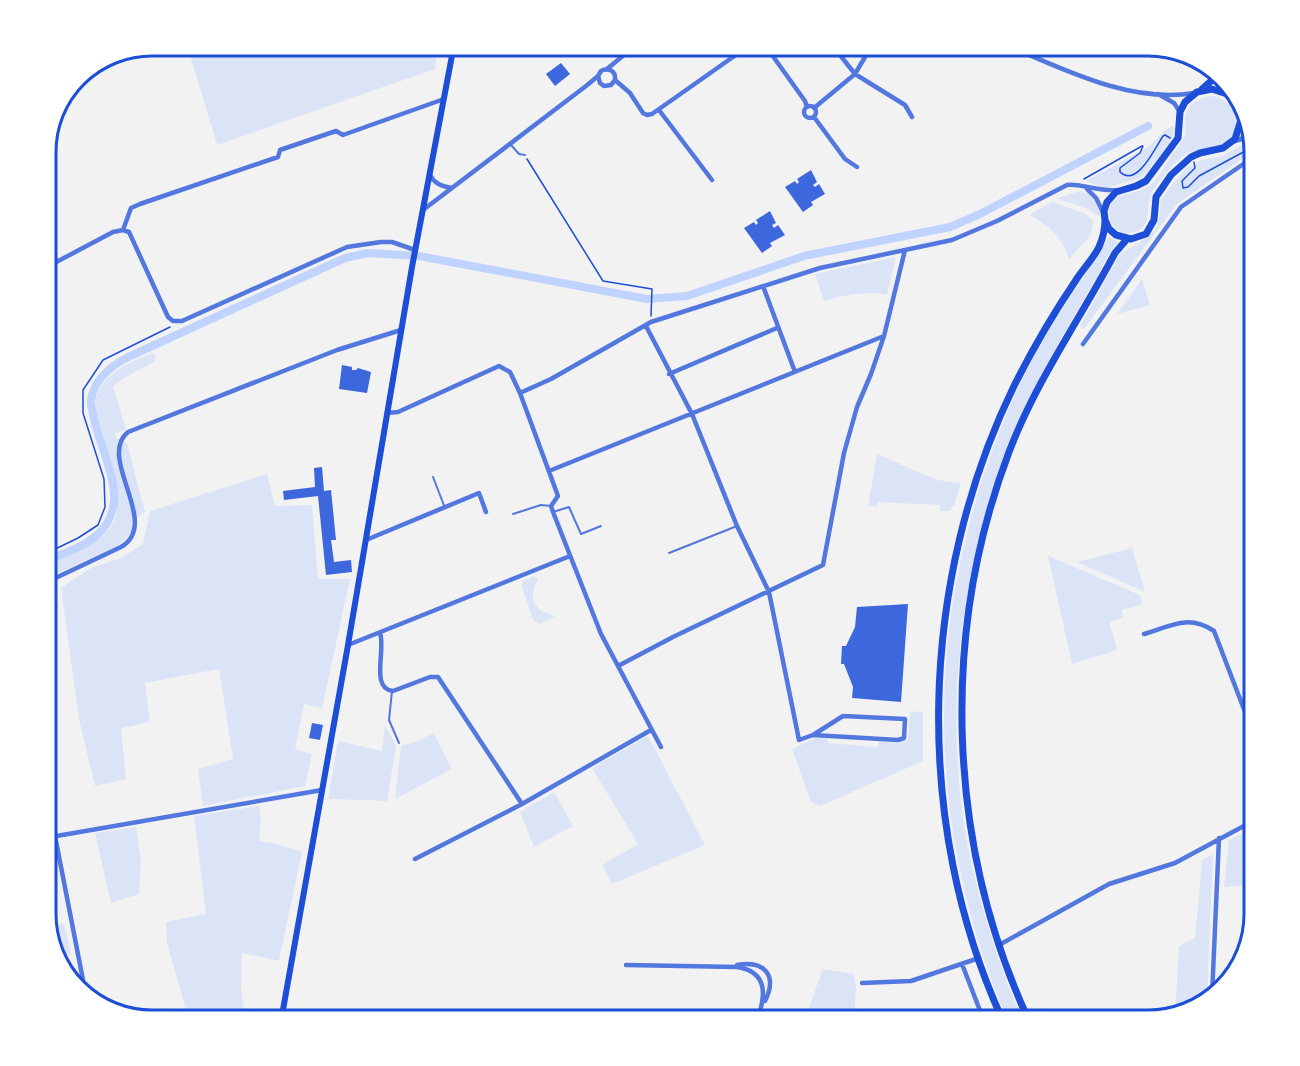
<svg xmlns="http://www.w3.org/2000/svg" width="1300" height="1066" viewBox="0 0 1300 1066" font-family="Commissioner,sans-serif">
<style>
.green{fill:#dbe4f7}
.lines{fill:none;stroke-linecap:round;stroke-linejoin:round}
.canal{stroke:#bfd3fe;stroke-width:8}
.building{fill:#3d67dc}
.path{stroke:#1d4ed8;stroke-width:1.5}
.service{stroke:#5277de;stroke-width:2}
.minor{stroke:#5277de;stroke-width:4.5}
.tertiary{stroke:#5277de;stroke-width:5}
.secondary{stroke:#1d4ed8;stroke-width:6}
.primary{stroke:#1d4ed8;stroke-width:7}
.rim{fill:none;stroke:#1d4ed8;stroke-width:3}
</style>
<rect width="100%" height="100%" fill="#f2f2f2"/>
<!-- green -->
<path class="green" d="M187,45H438L435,69L217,145Z
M1213,96C1235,100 1249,130 1227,143C1214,151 1198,147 1184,155C1174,162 1167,173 1159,182C1156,187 1151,191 1150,197C1146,211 1152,226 1135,232C1130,234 1123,233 1118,230C1113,227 1110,221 1109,215C1107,191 1135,196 1149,186C1159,178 1166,163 1173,153C1178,147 1184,141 1185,134C1186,129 1185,124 1185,120C1186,105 1199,97 1213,96Z
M1172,126L1175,128L1172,138L1161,155L1141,178L1104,188L1086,181L1148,147L1165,130Z
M1252,139L1255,150L1177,204L1084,329L1080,326L1120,254L1148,237L1156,229L1159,220L1161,199L1186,168L1202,160L1222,156Z
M1080,191C1092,192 1097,204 1101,214L1098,216C1085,204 1071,205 1057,198Z
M1053,201C1068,211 1081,207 1093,221L1091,235L1069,259C1061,237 1051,227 1030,215Z
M1109,237L1118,242C1109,252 1103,265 1097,277C1086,295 1075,314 1065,332C971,490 932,685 972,866C984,919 1001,971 1023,1021H1008C918,811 924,591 1020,384C1044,332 1079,285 1109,237Z
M896,257L887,295C868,290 843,296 824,301L815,274Z
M1142,279L1150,305L1117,314Z
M153,353L156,356L154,362L122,379L113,387L126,429L116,433V438L127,443L145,512L134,520L133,531L118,546L45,579V565C68,555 97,546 112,525C128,502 102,439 95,413C92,378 125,364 153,353Z
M877,454L937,480L961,483L954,505L949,511H940V505L878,502L877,507L868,506Z
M267,474L275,506L312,505L318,579H350L322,708L304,704L295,749L312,754L305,786L203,806L198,769L233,759L219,669L145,683L150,722L121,728L126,779L95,786L79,719L61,588L89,569L123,557L143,544L150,511Z
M1132,548L1145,592L1077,562Z
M1048,556L1140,595L1142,604L1122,610L1123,618L1109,622L1117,650L1072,664Z
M534,576L538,580C527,596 534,612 553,615L554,617L540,624L533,620L522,587V581Z
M910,711L923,712V761L820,806L811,802L792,749L816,738H827L828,743L878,747L879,741L900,743L908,739Z
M385,725L396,746L387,801L328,799L338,741L382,751Z
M434,733L452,769L395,799L401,746L415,742Z
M648,736L705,845L612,884L602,865L638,844L592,768Z
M554,792L573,826L534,847L520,812Z
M259,806L261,818L259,841L277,844L302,852L279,961L242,953L241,988L244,1011L189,1021L167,943L166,922L206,914L194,816Z
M136,827L141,861L139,894L111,903L95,833Z
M1255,827V885L1224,887L1229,840Z
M1213,854L1207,1002L1196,1010L1175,1015L1179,946L1195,938L1202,860Z
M64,923L71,954L55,957L47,927Z
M823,969L854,974L856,988L854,1021H804Z"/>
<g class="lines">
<!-- canal -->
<path class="canal" d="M45,561C62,554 84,547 98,534C133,502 101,455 94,418C93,412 90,406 91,400C94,380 111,366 128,357L345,258L368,253L419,256L647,299L687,296L804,256L950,227L980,214L1148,126"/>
</g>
<!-- building -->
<path class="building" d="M938,45H960L957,53Z
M561,63L570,74L555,86L546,74Z
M811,170L817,182L813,185L815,187L819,184L825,194L811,202L813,205L803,212L785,187L795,181L797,184L799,182L797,179Z
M770,211L776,223L772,225L774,228L778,225L785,235L770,243L772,246L762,253L744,228L754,222L756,225L758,223L756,220Z
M342,365L352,367V370H356L358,368L371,372L367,393L339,389Z
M322,467L324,491L331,490L336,540H331L334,562L351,560L352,572L326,575L318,496L284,500L283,491L315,487L314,468Z
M908,604L901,702L852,698L853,687L844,664H841L842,646H846L855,627L857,607Z
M312,723L323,725L320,740L309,738Z"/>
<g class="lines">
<!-- path -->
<path class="path" d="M1143,146L1140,153L1120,168V172C1137,188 1155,148 1163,136L1165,135L1170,138
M527,159L603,281L652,289L651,316
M1194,162L1195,168L1182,181L1183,188L1188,187L1199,176L1249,149L1252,148L1255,151
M1084,179L1142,146
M45,554L78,538L98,525L105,507L104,479L83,413V390L103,360L170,327"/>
<!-- service -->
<path class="service" d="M511,145L519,154L525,155
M433,477L445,508
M553,512L569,507L581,534L601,526
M513,514L541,505L551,506
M669,553L737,526
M392,691L389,720L399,743"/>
<!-- minor -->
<path class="minor" d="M763,45L767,48L805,101L807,107
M832,45L855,74L905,105L912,117
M1006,45C1063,69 1131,104 1194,93
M607,69L636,45
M615,80L630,93L643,113L647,115L652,114L750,45
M1158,94L1174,103L1180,112
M804 112a6 6 0 1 1 12 0a6 6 0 1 1-12 0Z
M814,108L855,74L872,45
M659,110L712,180
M814,117L845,159L857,167
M430,175C434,183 443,187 452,188
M1087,189L1096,198L1103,212
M423,210L586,86L598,76L601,71C609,67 616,71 615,80L611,85L604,86L600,83L598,76
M123,230L131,208L140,204L278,157L280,150L336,131L343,135L444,99
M45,268L113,232L123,230L129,232L168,317L173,321H182L347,247L381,242H392L415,250
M763,286L795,372
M646,326L692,414L737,526L769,592L799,740L813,735L843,716L905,719L904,738L898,740L813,735
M1083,344L1181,207L1255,156
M669,374L777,328
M520,393L551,379L651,322L820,268L952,240L997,221L1067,185C1079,183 1100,192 1117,190
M387,413L398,412L499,366L510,372L520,393L558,496L551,506L553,512L601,634L661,747
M549,471L884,336
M366,540L479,493L486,512
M45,583L121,547C162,523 96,458 128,432L337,350L401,330
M380,633C386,650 370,689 393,691L430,677H438L522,804
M1144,634C1171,626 1188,614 1214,631L1255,738
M348,645L570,556
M618,666L673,637L823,565L844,453L857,407L871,374L884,336L905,250
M55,836L83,980
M45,838L322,790
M415,859L522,804L651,730
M999,945L1109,884L1175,863L1255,820
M962,964L984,1021
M626,965L737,967C770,972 765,998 757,1021
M737,965C764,960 778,975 765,1001
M862,983L911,981L979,958
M1212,996L1219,838"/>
<!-- tertiary -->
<path class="tertiary" d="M1234,141L1252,136"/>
<!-- secondary -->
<path class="secondary" d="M281,1021L348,645L412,267L454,45"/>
<!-- primary -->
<path class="primary" d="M1202,89L1220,73
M1212,89L1227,94L1237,105L1241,120L1235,139L1223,148L1200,153L1191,157L1171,175L1156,197L1154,220L1146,234L1131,239L1116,235L1109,229L1105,220L1104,211L1107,202L1116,192L1136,186L1146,181L1178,138L1180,112L1185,102L1197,92Z
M1003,1021C912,823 919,581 1014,386C1032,350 1053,314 1076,280C1083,269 1093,259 1099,247C1103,238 1105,229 1105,220
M1029,1021C947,844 940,634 1009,452C1036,381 1080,319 1115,253L1127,239"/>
</g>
<!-- crop -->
<path d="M0 0H1300V1066H0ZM152 56H1148A96 96 0 0 1 1244 152V914A96 96 0 0 1 1148 1010H152A96 96 0 0 1 56 914V152A96 96 0 0 1 152 56Z" fill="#fff" fill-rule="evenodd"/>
<path class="rim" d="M152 56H1148A96 96 0 0 1 1244 152V914A96 96 0 0 1 1148 1010H152A96 96 0 0 1 56 914V152A96 96 0 0 1 152 56Z"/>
</svg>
